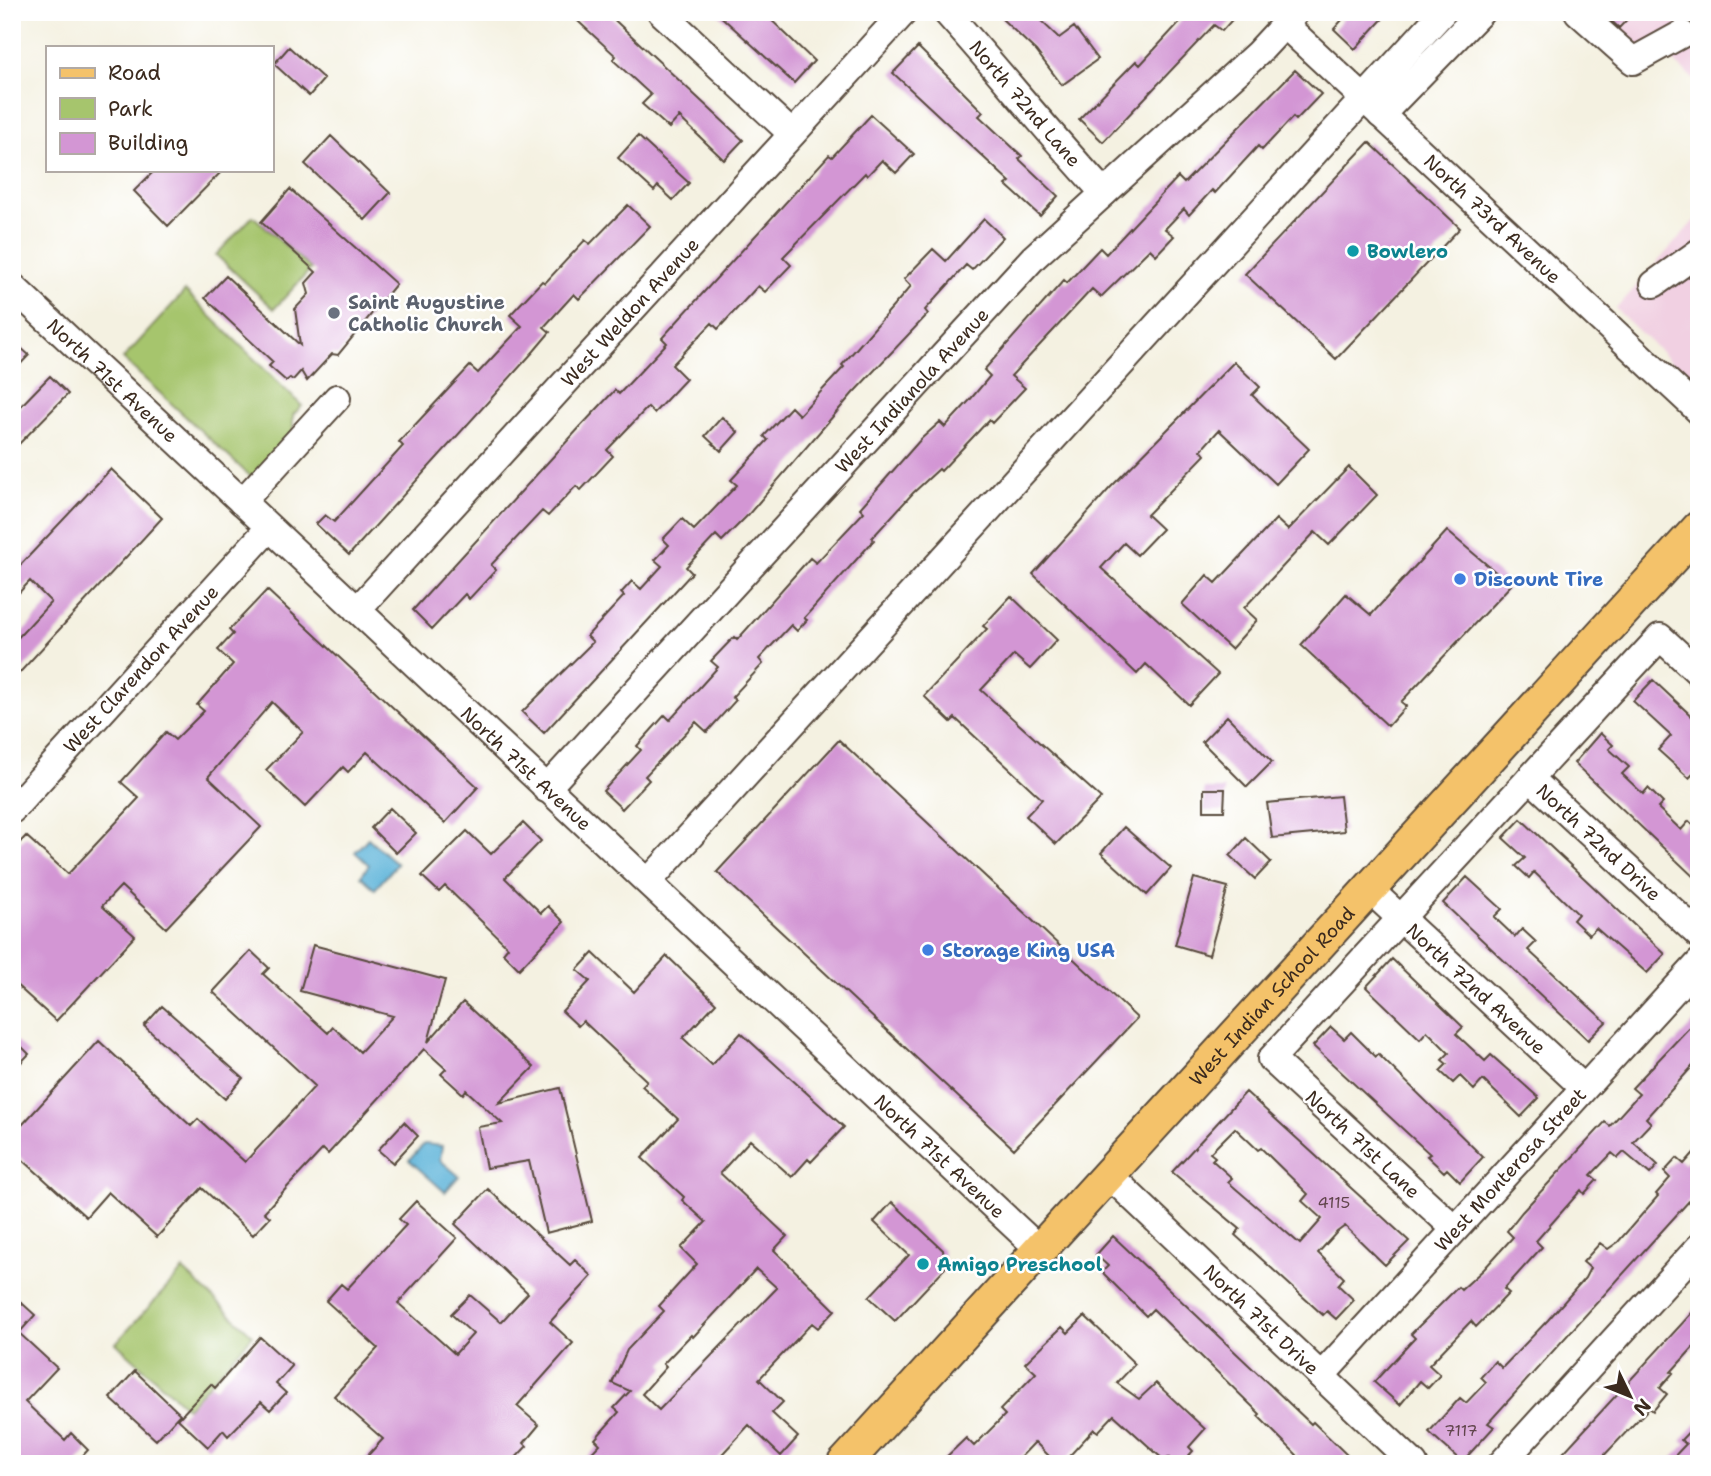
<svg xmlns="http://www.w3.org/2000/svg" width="1711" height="1476" viewBox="0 0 1711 1476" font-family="'Shantell Sans',sans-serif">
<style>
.built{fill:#f1d0e2}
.green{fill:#a6c56d;stroke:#707846;stroke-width:2}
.water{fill:#5cb3d9;stroke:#4c6e7c;stroke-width:2}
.building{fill:#d396d4;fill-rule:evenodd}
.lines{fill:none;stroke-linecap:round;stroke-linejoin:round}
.minor-casing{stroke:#57483b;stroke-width:30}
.major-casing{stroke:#57483b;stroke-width:37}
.minor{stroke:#fff;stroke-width:26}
.major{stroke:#f4c26a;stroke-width:33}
.culture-dot{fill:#0f9aa8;stroke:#fff;stroke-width:2.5}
.worship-dot{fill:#6b7280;stroke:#fff;stroke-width:2.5}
.shop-dot{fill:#3f7fe0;stroke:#fff;stroke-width:2.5}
.labels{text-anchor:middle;stroke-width:5;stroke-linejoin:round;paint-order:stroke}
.number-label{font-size:16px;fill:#61454c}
.street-label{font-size:19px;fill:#3b2a1e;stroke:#fff}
.culture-label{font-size:19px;font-weight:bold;fill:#0d838f;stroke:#fff;text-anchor:start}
.worship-label{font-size:19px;font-weight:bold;fill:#5b616d;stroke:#fff;text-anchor:start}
.shop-label{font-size:19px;font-weight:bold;fill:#366cbe;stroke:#fff;text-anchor:start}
</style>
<rect width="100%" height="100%" fill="#fff"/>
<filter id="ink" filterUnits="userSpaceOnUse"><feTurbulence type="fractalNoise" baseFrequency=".0143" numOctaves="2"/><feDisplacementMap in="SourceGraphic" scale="14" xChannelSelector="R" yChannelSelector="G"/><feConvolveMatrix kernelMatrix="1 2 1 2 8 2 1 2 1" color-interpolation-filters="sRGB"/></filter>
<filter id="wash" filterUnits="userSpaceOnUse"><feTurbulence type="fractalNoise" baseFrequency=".00686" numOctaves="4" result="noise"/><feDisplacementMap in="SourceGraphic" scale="28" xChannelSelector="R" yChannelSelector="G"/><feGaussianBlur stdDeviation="1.57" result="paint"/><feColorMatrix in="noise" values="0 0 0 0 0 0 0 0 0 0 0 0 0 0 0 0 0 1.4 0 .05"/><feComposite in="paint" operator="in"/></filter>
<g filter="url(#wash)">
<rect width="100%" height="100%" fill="#f4f1e1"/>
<!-- built -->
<path class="built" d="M1565,12H1699V84L1671,59L1633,74Z
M1699,215V389L1616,309Z"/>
<!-- green -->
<path class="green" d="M253,216L311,269L274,309L216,255Z
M185,291L302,406L293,415V432L252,478L123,359Z
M183,1270L253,1335L187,1408L116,1343Z"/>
<!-- water -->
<path class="water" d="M368,838L397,864L375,889L361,876L369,865L355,852Z
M424,1144L442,1146L440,1160L459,1176L445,1192L409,1160Z"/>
<g id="blocks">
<!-- building -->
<path class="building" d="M568,12H606L743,140L724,160L679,117L669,128L642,104L651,95L613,60L616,56Z
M716,12H763L814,61L794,83Z
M1009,12H1045L1039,19L1059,38L1074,27L1098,59L1062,85L1036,51L1002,19Z
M1189,12H1239L1222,31L1214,25L1103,142L1079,119L1136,61L1140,65Z
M1349,12H1389L1355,49L1334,29Z
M1602,12H1634L1619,28Z
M289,47L324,79L309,96L274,64Z
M918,47L983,112L979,116L1022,156L1019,159L1058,196L1040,216L1006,185L1010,182L893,73Z
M1295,70L1321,94L1296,120L1293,117L1262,150L1258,146L1215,193L1212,190L1189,215L1184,209L1165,229L1174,236L1156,255L1150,249L1101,297L1092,289L1011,376L1025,388L992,423L989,420L941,471L939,469L913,493L872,538L874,540L804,618L807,620L797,631L791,625L759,659L763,664L732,697L736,700L707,732L696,722L645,776L649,780L622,809L603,791L641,750L637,746L665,715L670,720L718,667L711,661L734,637L737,640L810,558L816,563L864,512L860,508L921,439L940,422L945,427L969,401L990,376L984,370L1064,280L1067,283L1100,248L1106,254L1178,177L1184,183Z
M871,115L914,154L896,173L882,160L867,176L865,173L783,257L791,265L765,292L758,286L718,329L712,323L672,365L686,379L654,413L648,407L607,450L613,456L581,490L576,486L548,516L542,511L491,565L496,570L469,599L465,594L432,629L413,610L581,426L615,390L619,394L667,343L662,338L829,155L832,157Z
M331,136L390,193L365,220L305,164Z
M638,136L689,183L673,200L658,186L654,191L618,158Z
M1369,142L1460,228L1336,359L1245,274Z
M155,170H223L168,226L134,191Z
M290,189L396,284L338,355L332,354L307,381L301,371L293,380L290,378L286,381L269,366L273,362L205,298L226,276L300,345L295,309L309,294L306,283L316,272L261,222Z
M628,205L650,226L579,299L574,294L544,327L550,332L534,351L349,555L316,524L325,515L334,522L403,446L399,442L470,366L478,373L522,326L510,315L542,281L545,283L585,240L590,244Z
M984,219L1003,237L972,270L966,265L925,310L928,314L853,393L748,515L722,541L716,535L686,567L692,573L544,733L522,712L593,642L587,636L624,596L621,593L632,581L641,589L662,566L655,560L669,545L663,539L682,519L694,530L737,485L731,480L768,440L764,436L791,407L799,415L844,367L842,365L911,286L904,279L933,249L946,261Z
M12,340L29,355L12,373Z
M1234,362L1260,387L1252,395L1309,449L1276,484L1219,430L1201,450L1205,455L1147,515L1162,529L1137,555L1124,543L1101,568L1218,674L1189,705L1146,664L1137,674L1033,574L1110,488Z
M50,376L68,394L12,451V415Z
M722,417L738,432L721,451L705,436Z
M1349,467L1377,495L1329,545L1315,532L1244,608L1257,620L1231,649L1182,604L1207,575L1216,583L1276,519L1288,530Z
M111,469L162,518L12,681V644L51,602L30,581L12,600V574Z
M1447,531L1511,585L1401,702L1406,706L1388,726L1301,645L1346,594L1371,615Z
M267,590L478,787L445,823L367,752L348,772L343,767L305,807L266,770L303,732L272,702L208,777L261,827L166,928L121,886L102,906L135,936L56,1021L12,981V851L26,836L68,874L139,798L121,782L166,732L175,740L204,711L197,705L233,664L218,650L233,634L229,630Z
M1011,596L1057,640L1030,669L1014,655L981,690L1101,798L1056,844L1026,816L1042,799L955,718L951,722L924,696L987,629L983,626Z
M1653,680L1699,723V768L1689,778L1658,750L1671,736L1633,701Z
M1227,716L1272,762L1247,787L1202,742Z
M1600,733L1613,745L1609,749L1629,767L1622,774L1643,794L1648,788L1663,803L1658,808L1681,830L1689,821L1699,831V882L1574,763Z
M839,740L1137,1018L1014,1149L717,872Z
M1204,789H1225L1224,811H1204Z
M1340,796L1344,831L1272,838L1267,803Z
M390,808L416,833L396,853L371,828Z
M1521,819L1665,954L1647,973L1596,928L1589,935L1573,920L1578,914L1534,872L1529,878L1516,866L1525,858L1503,838Z
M523,823L541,841L505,878L541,913L548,906L564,922L519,969L503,953L508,947L445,886L439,892L422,876L467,831L491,854Z
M1124,827L1171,868L1147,895L1101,853Z
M1246,838L1271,862L1255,879L1230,856Z
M1467,877L1502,909L1494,917L1515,937L1522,929L1536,942L1528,950L1606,1022L1588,1040L1443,903Z
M1194,878L1228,887L1209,955L1175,945Z
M313,945L445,980L428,1042L463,1002L534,1067L499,1103L560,1088L592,1221L546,1233L529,1161L486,1168L478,1127L502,1123L466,1090L463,1094L441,1074L446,1069L424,1049L328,1154L323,1149L264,1212L270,1217L253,1235L202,1188L157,1237L108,1192L86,1217L12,1150V1136L99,1041L191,1126L198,1119L245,1162L315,1086L213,992L251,951L269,968L263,974L328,1033L333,1027L360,1052L393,1016L300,991Z
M593,953L634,992L667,956L716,1003L683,1038L712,1065L741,1033L844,1127L811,1162L808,1159L792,1177L750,1140L720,1173L787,1236L774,1250L835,1310L818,1328L812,1323L759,1379L783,1402L772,1413L798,1437L781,1456L749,1425L713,1464H581L600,1444L595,1439L619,1412L614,1408L630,1391L612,1383L627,1350L664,1311L659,1306L697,1264L681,1248L706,1222L682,1200L684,1197L642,1158L678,1119L642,1086L647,1081L583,1021L578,1026L562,1011L590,981L577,970ZM756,1269L777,1288L659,1410L642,1394L666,1367L663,1364L691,1335L693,1337Z
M1392,959L1463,1027L1456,1034L1485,1061L1491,1055L1539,1098L1521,1117L1483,1080L1474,1090L1460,1076L1453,1083L1440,1071L1447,1064L1442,1060L1449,1053L1427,1031L1420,1039L1366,987Z
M162,1006L243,1078L225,1099L144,1026Z
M1699,1017V1059L1646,1118L1651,1123L1633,1142L1658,1165L1650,1174L1624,1152L1618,1158L1612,1153L1591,1175L1597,1180L1584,1194L1581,1190L1536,1241L1542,1247L1504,1289L1509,1293L1476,1327L1471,1321L1429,1365L1440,1375L1428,1388L1420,1381L1400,1405L1374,1382L1415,1338L1411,1334L1458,1287L1461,1290L1484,1269L1513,1237L1507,1231L1522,1212L1605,1122L1610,1126L1639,1094L1632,1088Z
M1331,1027L1344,1039L1351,1032L1376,1057L1378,1054L1483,1157L1460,1182L1447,1169L1444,1172L1427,1156L1430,1154L1313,1046Z
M12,1037L29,1054L12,1072Z
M1246,1092L1409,1241L1385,1265L1345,1226L1337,1232L1318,1253L1344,1278L1338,1285L1354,1300L1336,1319L1327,1311L1323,1315L1235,1235L1240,1229L1172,1172ZM1235,1128L1258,1150L1261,1148L1308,1194L1302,1201L1322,1219L1300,1244L1228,1182L1232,1178L1212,1160L1215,1157L1210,1153Z
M404,1122L418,1136L393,1163L378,1150Z
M1699,1147V1190L1488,1423L1494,1427L1462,1462L1429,1432L1460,1398L1466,1403L1486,1382L1481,1377L1495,1361L1502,1368L1548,1320L1585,1278L1590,1268L1583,1262L1600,1243L1608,1249L1618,1242L1658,1196L1656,1194L1670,1178L1664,1172L1677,1158L1684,1164Z
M488,1189L570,1265L575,1260L592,1276L550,1322L573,1343L517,1406L539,1425L524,1443L527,1446L510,1464H360L383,1439L334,1396L378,1348L326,1301L341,1284L347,1289L406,1225L399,1219L416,1201L457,1238L398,1303L455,1354L473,1334L451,1314L470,1295L501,1322L528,1293L455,1224Z
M892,1202L943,1250L945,1268L895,1321L869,1297L909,1255L874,1222Z
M1113,1236L1311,1424L1313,1422L1347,1455L1339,1464H1289L1297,1455L1258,1416L1260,1414L1153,1309L1146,1316L1102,1272L1108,1266L1096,1255Z
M12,1294L35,1315L19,1333L57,1368L25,1402L65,1440L71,1433L88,1450L75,1464H21L12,1455Z
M1699,1305V1341L1671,1372L1673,1373L1660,1388L1667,1394L1653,1411L1649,1408L1596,1464H1553Z
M1085,1316L1135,1364L1117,1383L1139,1399L1156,1383L1205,1429L1189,1447L1193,1451L1181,1464H1176L1169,1457L1165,1461L1114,1415L1098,1432L1094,1429L1062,1464H1057L1035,1442L1014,1464H939L966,1438L974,1446L1005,1415L1000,1410L1036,1373L1025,1363L1062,1327L1068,1333Z
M260,1337L292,1366L276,1384L286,1393L270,1410L261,1402L228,1436L223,1430L208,1447L178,1419L211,1384L215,1388Z
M135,1371L180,1414L156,1440L110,1398Z
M1699,1421V1464H1667L1686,1444L1681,1440Z"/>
</g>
</g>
<g filter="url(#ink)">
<use href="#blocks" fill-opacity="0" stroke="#57483b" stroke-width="2"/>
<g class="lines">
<defs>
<g id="minor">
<path d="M661,12L792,134"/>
<path id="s1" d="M946,12C1000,72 1049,134 1104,193"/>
<path d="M1578,12L1633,61L1682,34"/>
<path id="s2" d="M1285,25L1699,411"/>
<path d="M1381,115L1481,12"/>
<path d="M1654,284L1699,252"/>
<path id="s3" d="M12,286L1040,1250"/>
<path d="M242,502L337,398"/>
<path id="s4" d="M357,610L904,12"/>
<path id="s5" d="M1530,778L1699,935"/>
<path id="s6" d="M546,789L1034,257L1258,53L1296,12"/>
<path id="s7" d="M12,810L269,528"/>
<path d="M648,882L1443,12"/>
<path id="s8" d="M1370,890L1584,1088"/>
<path id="s9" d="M1109,1175L1414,1464"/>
<path d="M1455,1229L1271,1059L1660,637L1699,673"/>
<path id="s10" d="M1321,1376L1699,963"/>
<path d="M1501,1464L1699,1247"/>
</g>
<g id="major">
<path id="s11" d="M844,1464L1699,528"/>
</g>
</defs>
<!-- minor casing -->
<use href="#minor" class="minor-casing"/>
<!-- major casing -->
<use href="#major" class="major-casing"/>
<!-- minor -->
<use href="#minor" class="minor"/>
<!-- major -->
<use href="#major" class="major"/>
</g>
</g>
<!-- markers -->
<g class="culture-dot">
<circle cx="1353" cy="251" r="7"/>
<circle cx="923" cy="1264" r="7"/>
</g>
<circle class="worship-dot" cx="334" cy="313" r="7"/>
<g class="shop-dot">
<circle cx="1460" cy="579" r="7"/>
<circle cx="928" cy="950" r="7"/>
</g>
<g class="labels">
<!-- number labels -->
<g class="number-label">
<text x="1334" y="1208">4115</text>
<text x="1461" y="1436">7117</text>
</g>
<!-- street labels -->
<g class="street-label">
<text dy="7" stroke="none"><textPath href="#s1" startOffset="121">North 72nd Lane</textPath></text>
<text dy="7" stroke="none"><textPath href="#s2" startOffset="284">North 73rd Avenue</textPath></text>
<text dy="7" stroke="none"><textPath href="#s4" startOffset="404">West Weldon Avenue</textPath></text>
<text dy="7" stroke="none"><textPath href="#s3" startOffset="138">North 71st Avenue</textPath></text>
<text dy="7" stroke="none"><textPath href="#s6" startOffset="541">West Indianola Avenue</textPath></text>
<text dy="7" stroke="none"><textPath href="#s7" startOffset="191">West Clarendon Avenue</textPath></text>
<text dy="7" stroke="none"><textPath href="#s3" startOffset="705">North 71st Avenue</textPath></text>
<text dy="7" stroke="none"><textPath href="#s5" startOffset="94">North 72nd Drive</textPath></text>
<text dy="7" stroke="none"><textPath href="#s8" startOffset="145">North 72nd Avenue</textPath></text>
<text dy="7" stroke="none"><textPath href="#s11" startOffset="634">West Indian School Road</textPath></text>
<text transform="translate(1363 1144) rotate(43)" y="7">North 71st Lane</text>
<text dy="7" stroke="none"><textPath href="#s3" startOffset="1272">North 71st Avenue</textPath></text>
<text dy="7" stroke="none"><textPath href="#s10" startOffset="280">West Monterosa Street</textPath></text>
<text dy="7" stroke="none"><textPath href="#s9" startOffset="210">North 71st Drive</textPath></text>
</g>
<!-- culture labels -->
<g class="culture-label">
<text x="1367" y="258">Bowlero</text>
<text x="937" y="1271">Amigo Preschool</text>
</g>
<!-- worship labels -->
<g class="worship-label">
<text x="348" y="309">Saint Augustine<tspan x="348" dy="22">Catholic Church</tspan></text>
</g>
<!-- shop labels -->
<g class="shop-label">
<text x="1474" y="586">Discount Tire</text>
<text x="942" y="957">Storage King USA</text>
</g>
</g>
<!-- margin -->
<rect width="1711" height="1476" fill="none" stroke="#fff" stroke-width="42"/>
<!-- legend -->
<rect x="46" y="46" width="228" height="126" fill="#ffffff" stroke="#b1aaa5" stroke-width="2"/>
<rect x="60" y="68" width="35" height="10" fill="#f4c26a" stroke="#b1aaa5" stroke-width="2"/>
<text x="108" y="80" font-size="21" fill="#3b2a1e">Road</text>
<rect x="60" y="98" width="35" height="21" fill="#a6c56d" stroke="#b1aaa5" stroke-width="2"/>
<text x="108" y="116" font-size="21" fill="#3b2a1e">Park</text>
<rect x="60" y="133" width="35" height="21" fill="#d396d4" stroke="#b1aaa5" stroke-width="2"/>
<text x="108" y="150" font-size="21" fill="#3b2a1e">Building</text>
<!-- north arrow -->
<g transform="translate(1630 1396) rotate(133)" stroke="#ffffff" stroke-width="5" paint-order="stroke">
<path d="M0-5L12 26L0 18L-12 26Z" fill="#3b2a1e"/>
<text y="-10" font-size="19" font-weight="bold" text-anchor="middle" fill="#3b2a1e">N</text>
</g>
</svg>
